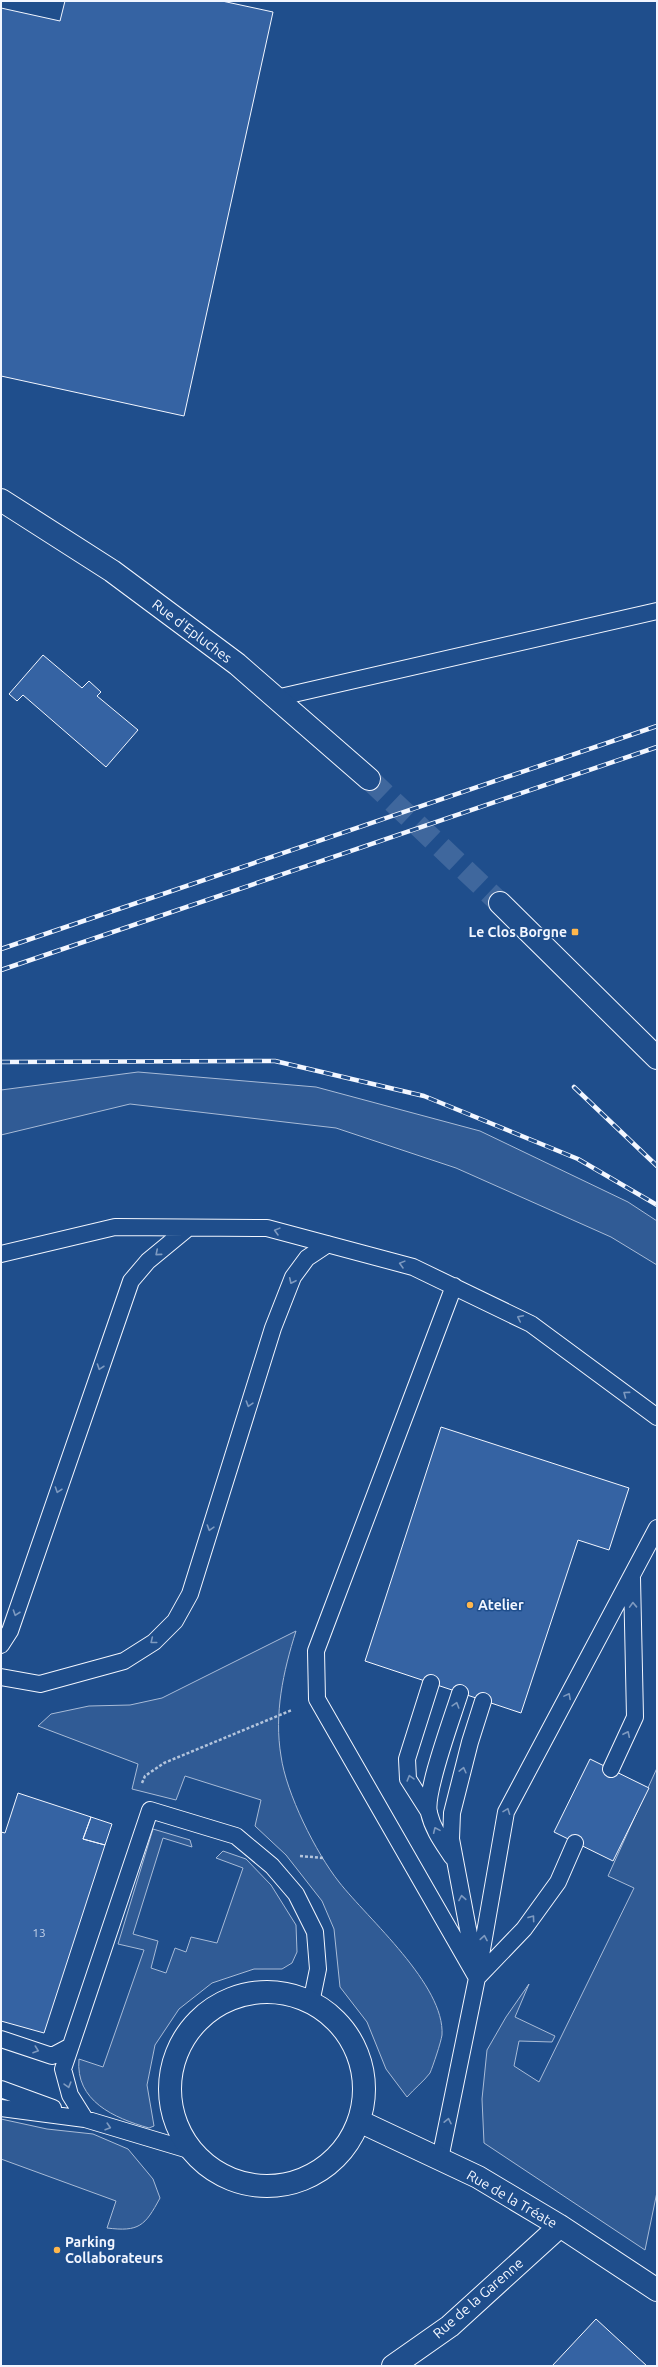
<svg xmlns="http://www.w3.org/2000/svg" width="658" height="2367" viewBox="0 0 658 2367" font-family="Ubuntu,sans-serif">
<style>
.green{fill:#305b95;stroke:#a8bbd7}
.building{fill:#3563a3;stroke:#f2f6ff}
.lines{fill:none;stroke-linecap:round;stroke-linejoin:round}
.tertiary-tunnel{stroke:#3f679d;stroke-width:22;stroke-dasharray:22 11;stroke-linecap:butt}
.service-casing{stroke:#f2f6ff;stroke-width:18}
.minor-casing{stroke:#f2f6ff;stroke-width:24}
.tertiary-casing{stroke:#f2f6ff;stroke-width:24}
.path{stroke:#b3c4dc;stroke-width:2.5;stroke-dasharray:3 2;stroke-linecap:butt}
.service{stroke:#1f4e8c;stroke-width:16}
.minor{stroke:#1f4e8c;stroke-width:22}
.tertiary{stroke:#1f4e8c;stroke-width:22}
.rail-casing{stroke:#f2f6ff;stroke-width:4.5}
.rail{stroke:#1f4e8c;stroke-width:3;stroke-dasharray:9;stroke-linecap:butt}
.oneway{stroke:#7e9ac0}
.poi-dot{fill:#ffb74d;stroke:#1f4e8c;stroke-width:1.5}
.labels{text-anchor:middle;stroke-width:3;stroke-linejoin:round;paint-order:stroke}
.number-label{font-size:12px;fill:#c3d1e8}
.street-label{font-size:14px;fill:#f2f6ff;stroke:#1f4e8c}
.poi-label{font-size:14px;font-weight:bold;fill:#f2f6ff;stroke:#1f4e8c;text-anchor:start}
</style>
<rect width="100%" height="100%" fill="#1f4e8c"/>
<!-- green -->
<path class="green" d="M138,1072L316,1087L480,1131L628,1202L657,1221V1265L611,1237L456,1168L336,1128L130,1104L1,1135V1090Z
M296,1631C283,1672 274,1714 281,1756C286,1793 316,1853 339,1882C368,1919 445,1985 442,2035C441,2042 433,2066 430,2073C424,2081 414,2089 407,2097L386,2069L367,2022L340,1987L334,1929L322,1901L286,1855L255,1826L261,1800L185,1776L176,1800L132,1789L138,1764L38,1726L51,1714L89,1706L130,1705L162,1698Z
M657,1768V2192L645,2250L484,2143L482,2099L487,2050L506,2017L529,1984L515,2017L555,2036L552,2042L519,2041L514,2066L539,2082L634,1888L608,1876Z
M153,1829L190,1840L192,1847L163,1838L133,1934L158,1941L151,1968L166,1973L175,1948L186,1952L191,1937L217,1943L243,1868L216,1858L223,1851L246,1859L271,1885L296,1925L297,1952L292,1963L282,1969H254L212,1983L179,2009L155,2045L147,2085L154,2126L149,2128C114,2118 75,2101 79,2059L103,2067L144,1950L118,1944Z
M1,2119L47,2129L93,2134L128,2149L153,2179L160,2198C145,2226 139,2232 107,2228L116,2201L1,2159Z"/>
<!-- building -->
<path class="building" d="M65,1H222L273,12L184,416L1,376V8L60,21Z
M43,655L82,688L89,681L101,692L97,696L138,730L106,767L23,695L17,701L9,694Z
M441,1427L629,1488L609,1550L578,1540L521,1713L365,1661Z
M590,1759L649,1788L613,1861L554,1832Z
M18,1793L91,1817L83,1839L105,1845L44,2033L1,2021V1832L5,1833Z
M91,1817L112,1824L105,1845L83,1839Z
M596,2319L647,2366H552Z"/>
<g class="lines">
<!-- tertiary-tunnel -->
<path class="tertiary-tunnel" d="M369,779L500,903"/>
<defs>
<path id="service" d="M276,698L657,611
M1,1254L115,1227L267,1228L413,1267L531,1324L657,1417
M454,1286L316,1651L317,1699L477,1978
M1,1645L10,1631L131,1281L148,1261L188,1228
M1,1677L40,1684L124,1661L154,1642L175,1621L190,1594L273,1328L293,1277L307,1258L328,1244
M611,1769L635,1717L632,1578
M429,1812L408,1779L407,1759L431,1683
M452,1857C443,1843 433,1830 429,1813C424,1793 453,1716 460,1693
M475,1966L451,1839L452,1813L470,1742L483,1701
M477,1978L524,1929L558,1882L575,1843
M1,2039L52,2056L69,2047
M1,2089L53,2108
M1,2108L85,2119L192,2151
M85,2119L70,2095L63,2069L150,1810L236,1836L272,1866L296,1894L315,1932L318,1969L311,2003
M440,2159L477,1978L506,1812L657,1528"/>
<path id="minor" d="M170 2089a97 97 0 1 1 194 0a97 97 0 1 1-194 0Z
M359,2121L478,2177L560,2226L657,2290
M393,2366L450,2326L560,2226"/>
<path id="tertiary" d="M1,500L112,571L237,664L369,779
M500,903L657,1058"/>
</defs>
<!-- service casing -->
<use href="#service" class="service-casing"/>
<!-- minor casing -->
<use href="#minor" class="minor-casing"/>
<!-- tertiary casing -->
<use href="#tertiary" class="tertiary-casing"/>
<!-- path -->
<path class="path" d="M142,1783L145,1776L164,1763L292,1710
M300,1856L324,1858"/>
<!-- service -->
<use href="#service" class="service"/>
<!-- minor -->
<use href="#minor" class="minor"/>
<!-- tertiary -->
<use href="#tertiary" class="tertiary"/>
<defs>
<path id="rail" d="M1,949L657,726
M1,970L657,747
M1,1062L275,1061L424,1096L578,1159L657,1205
M574,1087L657,1166"/>
</defs>
<!-- rail casing -->
<use href="#rail" class="rail-casing"/>
<!-- rail -->
<use href="#rail" class="rail"/>
</g>
<!-- one-way arrows -->
<defs><path id="oneway-chevron" d="M-2-3.5L2.5 0L-2 3.5" fill="none" stroke-width="1.6" stroke-linecap="round" stroke-linejoin="round"/></defs>
<g class="oneway">
<use href="#oneway-chevron" transform="translate(277 1231) rotate(-165)"/>
<use href="#oneway-chevron" transform="translate(158 1253) rotate(140)"/>
<use href="#oneway-chevron" transform="translate(402 1264) rotate(-165)"/>
<use href="#oneway-chevron" transform="translate(292 1281) rotate(115)"/>
<use href="#oneway-chevron" transform="translate(520 1318) rotate(-154)"/>
<use href="#oneway-chevron" transform="translate(100 1367) rotate(109)"/>
<use href="#oneway-chevron" transform="translate(626 1394) rotate(-143)"/>
<use href="#oneway-chevron" transform="translate(249 1404) rotate(107)"/>
<use href="#oneway-chevron" transform="translate(58 1490) rotate(109)"/>
<use href="#oneway-chevron" transform="translate(210 1528) rotate(107)"/>
<use href="#oneway-chevron" transform="translate(633 1605) rotate(-92)"/>
<use href="#oneway-chevron" transform="translate(16 1613) rotate(109)"/>
<use href="#oneway-chevron" transform="translate(153 1641) rotate(141)"/>
<use href="#oneway-chevron" transform="translate(568 1696) rotate(-62)"/>
<use href="#oneway-chevron" transform="translate(456 1705) rotate(-73)"/>
<use href="#oneway-chevron" transform="translate(627 1734) rotate(-65)"/>
<use href="#oneway-chevron" transform="translate(463 1770) rotate(-76)"/>
<use href="#oneway-chevron" transform="translate(410 1778) rotate(-106)"/>
<use href="#oneway-chevron" transform="translate(507 1811) rotate(-69)"/>
<use href="#oneway-chevron" transform="translate(436 1830) rotate(-114)"/>
<use href="#oneway-chevron" transform="translate(462 1898) rotate(-100)"/>
<use href="#oneway-chevron" transform="translate(532 1918) rotate(-54)"/>
<use href="#oneway-chevron" transform="translate(484 1938) rotate(-80)"/>
<use href="#oneway-chevron" transform="translate(36 2050) rotate(19)"/>
<use href="#oneway-chevron" transform="translate(68 2085) rotate(74)"/>
<use href="#oneway-chevron" transform="translate(448 2121) rotate(-78)"/>
<use href="#oneway-chevron" transform="translate(108 2127) rotate(17)"/>
</g>
<!-- markers -->
<g class="poi-dot">
<rect x="571" y="928" width="8" height="8" rx="2"/>
<circle cx="470" cy="1605" r="4"/>
<circle cx="57" cy="2250" r="4"/>
</g>
<g class="labels">
<!-- number labels -->
<g class="number-label">
<text x="39" y="1937">13</text>
</g>
<!-- street labels -->
<g class="street-label">
<text transform="translate(192 631) rotate(37)" y="5">Rue d'Epluches</text>
<text transform="translate(512 2199) rotate(30)" y="5">Rue de la Tréate</text>
<text transform="translate(478 2298) rotate(-41)" y="5">Rue de la Garenne</text>
</g>
<!-- poi labels -->
<g class="poi-label">
<text x="567" y="937" text-anchor="end">Le Clos Borgne</text>
<text x="478" y="1610">Atelier</text>
<text x="65" y="2247">Parking<tspan x="65" dy="16">Collaborateurs</tspan></text>
</g>
</g>
<!-- border -->
<rect width="658" height="2367" fill="none" stroke="#f2f6ff" stroke-width="4"/>
</svg>
